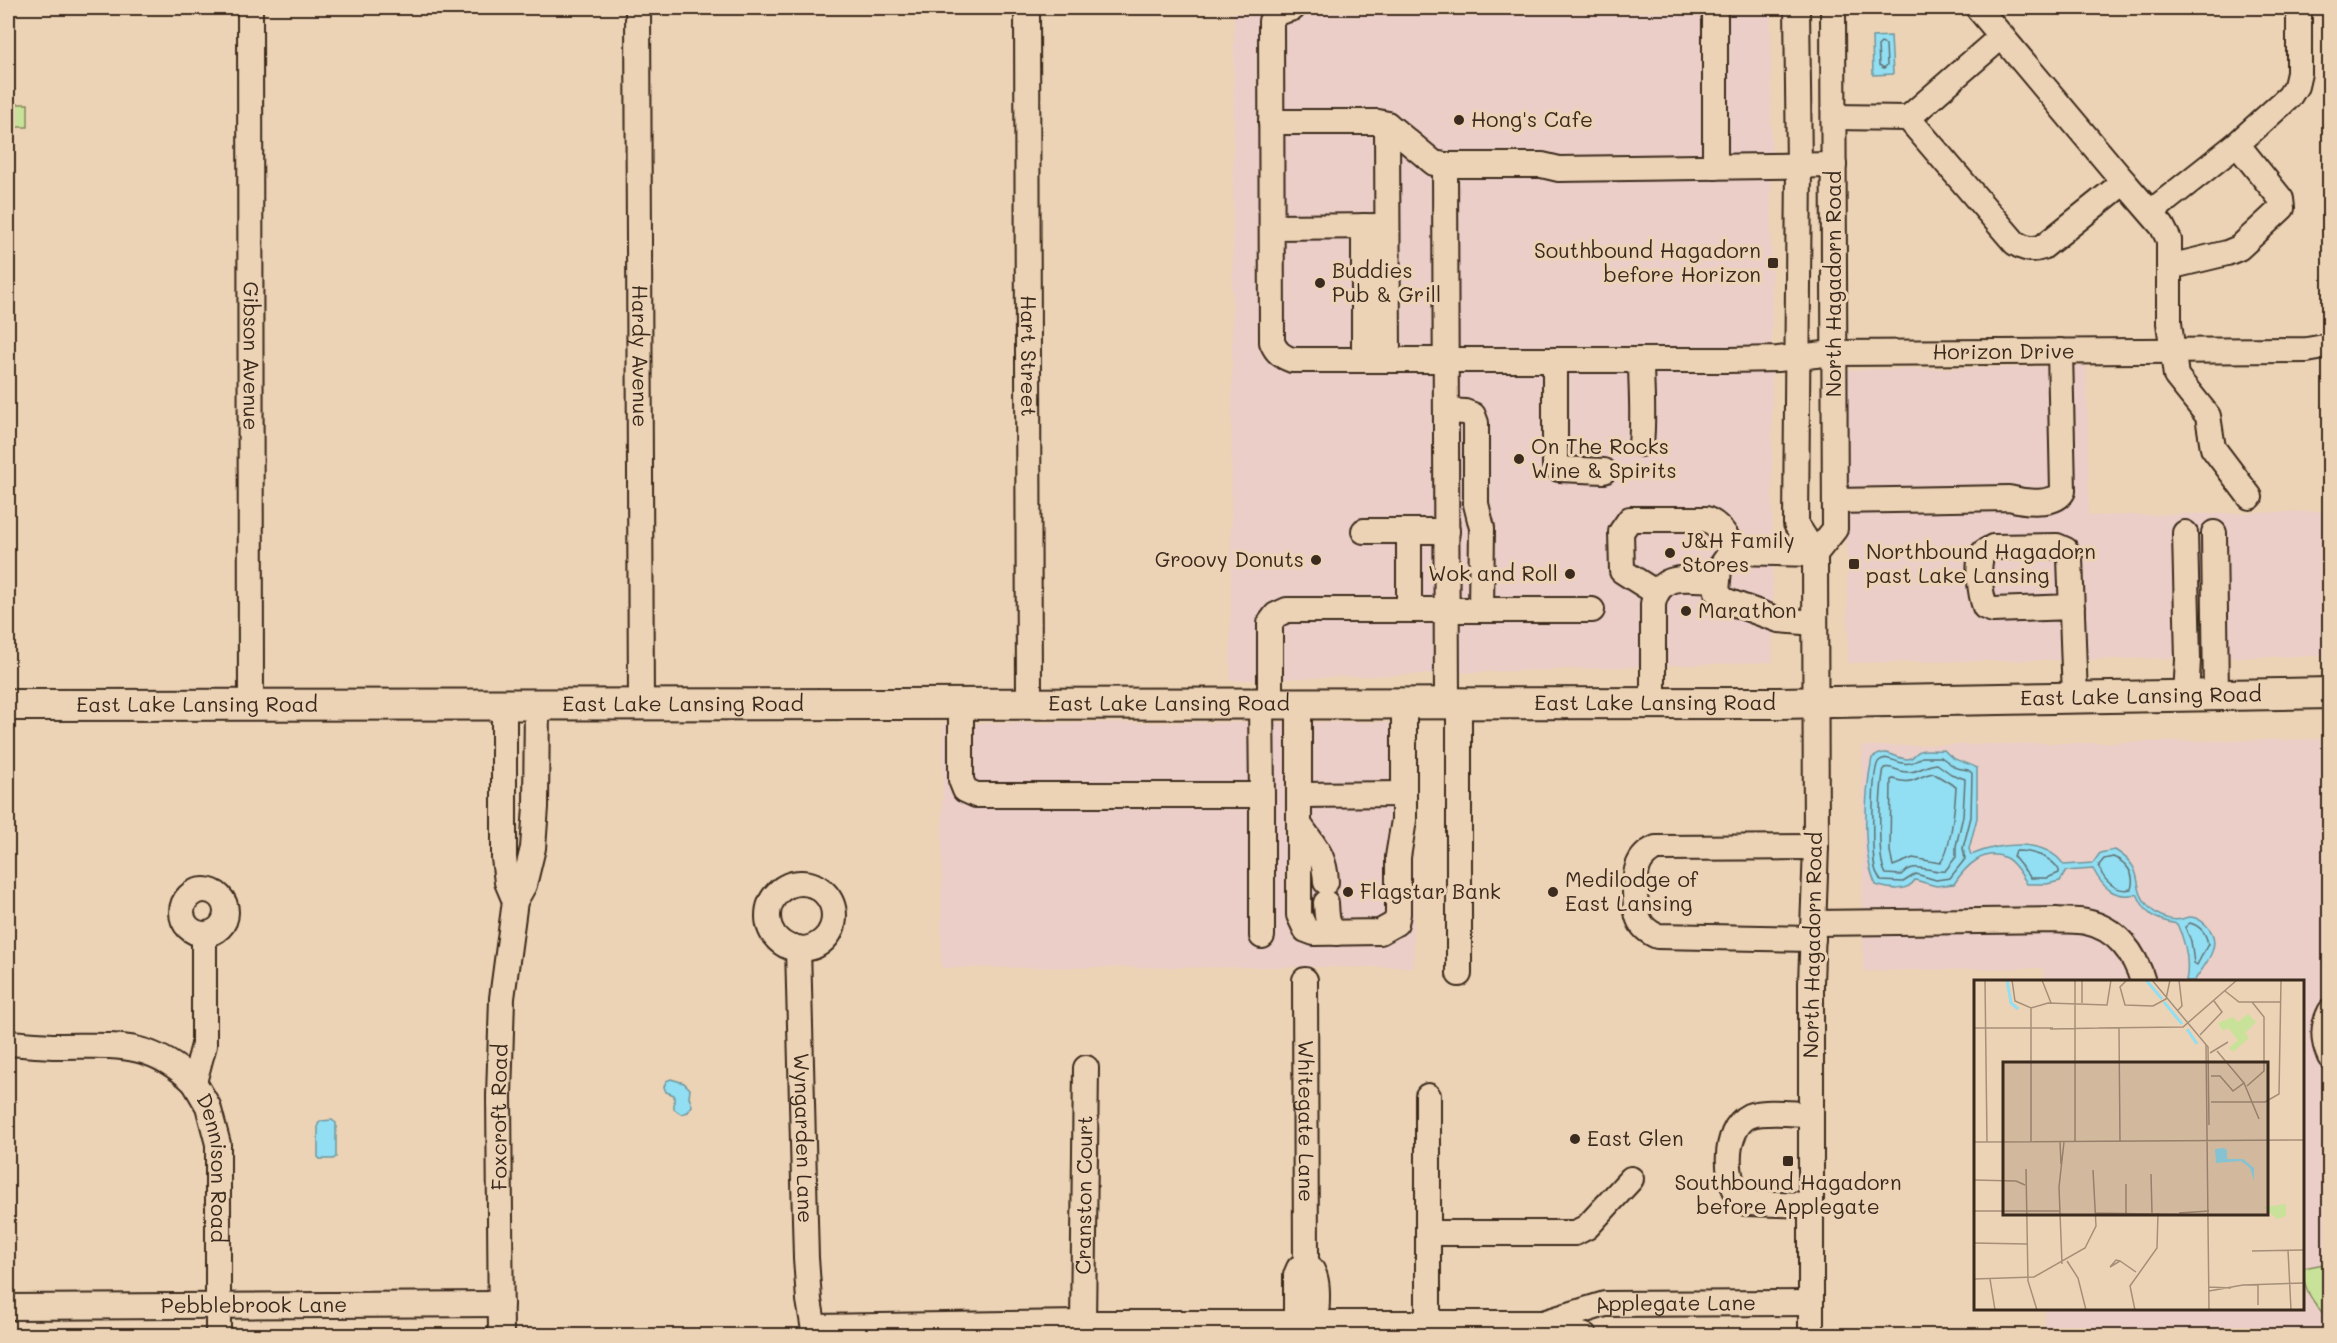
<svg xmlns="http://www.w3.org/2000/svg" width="2337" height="1343" viewBox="0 0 2337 1343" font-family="Mali,sans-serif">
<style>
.built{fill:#ebcec7}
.green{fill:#c8e299;stroke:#82865c;stroke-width:1.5}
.water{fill:#92def2;stroke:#6f969d;stroke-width:1.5}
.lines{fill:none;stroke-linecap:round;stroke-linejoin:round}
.shore{stroke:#5e7273;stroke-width:1.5}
.minor-casing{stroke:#3b2a1e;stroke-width:28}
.major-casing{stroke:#3b2a1e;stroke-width:34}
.minor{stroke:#edd3b5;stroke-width:24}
.major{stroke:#edd3b5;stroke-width:30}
.poi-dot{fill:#3b2a1e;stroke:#edd3b5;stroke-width:2}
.labels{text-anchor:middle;stroke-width:6;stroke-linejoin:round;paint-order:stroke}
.poi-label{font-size:21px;fill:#3b2a1e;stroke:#edd3b5;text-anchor:start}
.street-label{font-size:21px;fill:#3b2a1e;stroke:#edd3b5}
.inset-river{fill:none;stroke:#92def2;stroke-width:3}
.inset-road{fill:none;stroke:#a68f79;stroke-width:1.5}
.view{fill:#3b2a1e;fill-opacity:0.15;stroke:#3b2a1e;stroke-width:3}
.inset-edge{fill:none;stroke:#3b2a1e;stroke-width:3}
</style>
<rect width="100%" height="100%" fill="#edd3b5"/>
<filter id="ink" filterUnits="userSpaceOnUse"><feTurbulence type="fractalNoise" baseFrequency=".0167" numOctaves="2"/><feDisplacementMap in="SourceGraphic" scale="12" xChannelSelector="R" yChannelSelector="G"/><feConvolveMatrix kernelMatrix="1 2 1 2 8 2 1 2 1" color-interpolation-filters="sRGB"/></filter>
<g filter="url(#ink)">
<!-- built -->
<path class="built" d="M1234,8H1771L1773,662L1230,681Z
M2087,366L2089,516L2329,511V656L1848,663L1844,370Z
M1411,722L1414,967L941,968L943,723Z
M2329,739V1335H2045V1309L2302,1308V982L2044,981L2043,968L1863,971L1862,746Z"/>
<!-- green -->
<path class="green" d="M8,104H28V127H8Z
M2329,1263H2330L2329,1320C2315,1305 2302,1290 2303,1268Z"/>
<!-- water -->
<path class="water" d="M1891,36L1893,74L1873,75L1872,37Z
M1944,750C1956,764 1964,760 1977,768V818L1969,849L1971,855C1997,844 2044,836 2064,865L2093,863L2100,853L2115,850C2149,871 2129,885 2149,907C2156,915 2170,922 2182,919C2186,918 2186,917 2190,917C2197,917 2202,921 2206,925C2225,943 2205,965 2194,981H2186C2190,961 2186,943 2177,924C2153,919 2147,916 2137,894C2114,899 2103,888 2093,869L2066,871L2060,881L2047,884H2027C2022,875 2015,863 2006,858C1984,847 1965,867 1954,884L1936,886L1915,880C1907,893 1889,889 1876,885C1861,854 1865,793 1872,758C1890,746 1892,759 1908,759C1914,759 1914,753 1920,751C1926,749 1937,751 1944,750Z
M671,1079L684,1083L690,1089L689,1097L692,1106L688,1112L681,1114L674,1109V1095L666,1092L664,1087L666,1081Z
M332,1120L336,1123V1157L333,1159H320L318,1157V1124L321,1121Z"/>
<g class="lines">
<!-- shore -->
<path class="shore" d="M1881,43L1886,45L1887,65L1884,68L1879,65L1878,46Z
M1922,757H1941L1956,768L1968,770L1972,773L1971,817L1963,848L1965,859L1950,878L1936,880L1916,874L1903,882L1881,881C1879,877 1876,873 1875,868C1872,855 1871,768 1879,761C1891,751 1901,774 1922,757Z
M1937,764L1951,774L1965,779L1963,816L1956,846V857L1945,871C1928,873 1916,860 1901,875L1886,874C1876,859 1880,788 1884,768C1892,765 1899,773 1908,772C1920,772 1924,765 1937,764Z
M1933,773L1956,787C1955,805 1951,851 1940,863L1913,858L1893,866L1890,851L1891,780L1893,779C1914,786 1916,776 1933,773Z
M2016,851C2031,851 2051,856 2059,870V873L2047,878H2031L2013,856Z
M2113,857C2126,862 2136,874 2131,889C2116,893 2101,879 2099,865L2104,859Z
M2190,923C2201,926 2206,933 2208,944L2197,965L2194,963L2191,941L2185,927Z"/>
<defs>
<g id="minor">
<path id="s1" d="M250,8L251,704"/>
<path id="s2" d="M638,8L641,704"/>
<path id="s3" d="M1027,8L1029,703"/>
<path id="s4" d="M1293,8L1276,13L1271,21L1272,342C1276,352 1281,356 1292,360H1729L1778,359L1834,353L2307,350L2330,346"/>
<path d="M1715,8V167"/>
<path d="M1797,8L1799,165L1796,524L1815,554L1816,847L1811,983V1336"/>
<path d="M1978,8L2124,182"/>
<path d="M1834,117L1908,118L2015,243C2025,249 2031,251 2043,247L2124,182L2162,226L2169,240V323L2176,376L2208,416L2213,448L2250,497"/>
<path d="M1908,118L2002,36"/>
<path d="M1271,122H1378L1387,124L1434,163L1445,165"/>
<path d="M1387,124L1388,359"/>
<path d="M2151,212L2237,144L2289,97L2296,86L2299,73V8"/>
<path d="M1364,226V359"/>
<path d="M1272,227L1380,226"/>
<path d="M2169,267L2227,253L2239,248L2282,208L2281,199L2237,144"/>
<path d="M1555,360V465L1559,469L1604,471"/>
<path d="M1447,411L1465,412L1473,415L1476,423V504L1482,528L1481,610"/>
<path d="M1641,444C1644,416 1641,388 1641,360"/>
<path d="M1835,501L2009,498C2023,502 2056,506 2063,491L2060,351"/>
<path d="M1364,531H1447"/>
<path d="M2185,533L2188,660L2186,695"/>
<path d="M2214,533L2216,695"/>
<path d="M1815,554L1835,529L1833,8"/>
<path d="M1815,554L1736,552L1729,555L1719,569L1717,592L1724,600L1779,620L1815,623"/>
<path d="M1655,592L1622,571L1621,532L1630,519H1706C1721,525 1727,538 1736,552"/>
<path d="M2072,607L1993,610L1985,607C1981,596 1975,561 1984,552C1985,551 1992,548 1993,547L2057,546L2066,550L2070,558L2075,697"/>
<path d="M1409,610V531"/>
<path d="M961,703V780L965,790L976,795H1262L1261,703"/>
<path d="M1270,703V623L1276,615L1287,610H1592"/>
<path d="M1299,703V915L1306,930L1314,933L1380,932L1396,923L1398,914V857L1404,820V703"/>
<path d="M1447,703L1445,165H1542L1559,169L1834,165"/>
<path d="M1653,703V604C1660,570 1690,580 1717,580"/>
<path d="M504,704V858L507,882L515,901"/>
<path d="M1262,795V936"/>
<path d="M1300,795L1402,794"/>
<path d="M1301,827C1315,847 1325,856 1326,882"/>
<circle cx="801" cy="916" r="33"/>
<circle cx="204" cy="912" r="22"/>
<path d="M1326,903C1327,916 1326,925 1336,933"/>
<path d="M1814,923L2056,920C2066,921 2076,920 2086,922C2116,928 2135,953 2143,982"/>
<path id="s5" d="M204,934V1045L194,1082L208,1106L218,1144V1336"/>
<path d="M1813,939L1657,936C1636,927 1636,912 1635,892C1635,873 1636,857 1656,848L1816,847"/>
<path id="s6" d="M798,948L806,1258L809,1300L815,1336"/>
<path d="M1459,974V703"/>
<path id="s7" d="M1305,980L1306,1263"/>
<path d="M2330,1012C2322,1027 2323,1042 2330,1057"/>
<path d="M8,1043C25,1044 42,1046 59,1046C115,1046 150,1040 194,1082"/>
<path d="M1428,1096V1323"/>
<path d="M1811,1114C1794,1114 1764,1110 1749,1116C1722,1129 1723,1188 1746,1203L1811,1205"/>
<path d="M1428,1233H1575L1587,1227L1631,1179"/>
<path d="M1306,1263C1322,1276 1316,1304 1316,1323"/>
<path id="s8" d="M8,1307L501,1304"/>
<path id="s9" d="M1083,1323L1086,1068"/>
<path d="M1296,1323V1275L1299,1268L1306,1263"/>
<path id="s10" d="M1543,1323L1605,1304L1811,1303"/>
<path d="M815,1327L1083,1323H1543L1585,1336"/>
<path id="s11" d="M501,1336L499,1096L502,998L515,901L524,885L533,848L536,807L537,704"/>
</g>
<g id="major">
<path id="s12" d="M8,705L1778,703L2330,693"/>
</g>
</defs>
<!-- minor casing -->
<use href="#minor" class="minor-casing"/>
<!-- major casing -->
<use href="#major" class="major-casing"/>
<!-- minor -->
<use href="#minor" class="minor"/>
<!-- major -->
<use href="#major" class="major"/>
</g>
</g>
<!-- markers -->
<g class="poi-dot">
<circle cx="1459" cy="120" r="6"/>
<rect x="1767" y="257" width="12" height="12" rx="3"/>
<circle cx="1320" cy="283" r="6"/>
<circle cx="1519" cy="459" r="6"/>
<circle cx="1670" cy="553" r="6"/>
<circle cx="1316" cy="560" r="6"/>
<rect x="1848" y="558" width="12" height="12" rx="3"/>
<circle cx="1570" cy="574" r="6"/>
<circle cx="1686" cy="611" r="6"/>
<circle cx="1348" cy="892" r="6"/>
<circle cx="1553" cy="892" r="6"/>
<circle cx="1575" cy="1139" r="6"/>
<rect x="1782" y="1155" width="12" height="12" rx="3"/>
</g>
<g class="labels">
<!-- poi labels -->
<g class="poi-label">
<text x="1471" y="127">Hong's Cafe</text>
<text x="1761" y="258" text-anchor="end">Southbound Hagadorn<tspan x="1761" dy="24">before Horizon</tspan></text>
<text x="1332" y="278">Buddies<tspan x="1332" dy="24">Pub &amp; Grill</tspan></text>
<text x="1531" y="454">On The Rocks<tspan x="1531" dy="24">Wine &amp; Spirits</tspan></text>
<text x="1682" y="548">J&amp;H Family<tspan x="1682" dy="24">Stores</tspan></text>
<text x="1866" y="559">Northbound Hagadorn<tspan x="1866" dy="24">past Lake Lansing</tspan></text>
<text x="1304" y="567" text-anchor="end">Groovy Donuts</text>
<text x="1558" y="581" text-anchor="end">Wok and Roll</text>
<text x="1698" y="618">Marathon</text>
<text x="1565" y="887">Medilodge of<tspan x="1565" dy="24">East Lansing</tspan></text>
<text x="1360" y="899">Flagstar Bank</text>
<text x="1587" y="1146">East Glen</text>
<text x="1788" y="1190" text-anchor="middle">Southbound Hagadorn<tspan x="1788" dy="24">before Applegate</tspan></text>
</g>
<!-- street labels -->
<g class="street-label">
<text transform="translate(1834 284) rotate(-90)" y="7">North Hagadorn Road</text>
<text dy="7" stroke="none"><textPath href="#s4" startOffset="1088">Horizon Drive</textPath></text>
<text dy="7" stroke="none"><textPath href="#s3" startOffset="348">Hart Street</textPath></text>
<text dy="7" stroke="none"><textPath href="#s1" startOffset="348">Gibson Avenue</textPath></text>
<text dy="7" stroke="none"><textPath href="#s2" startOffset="348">Hardy Avenue</textPath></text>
<text dy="7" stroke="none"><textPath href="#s12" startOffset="2133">East Lake Lansing Road</textPath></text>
<text dy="7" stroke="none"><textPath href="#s12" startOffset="1161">East Lake Lansing Road</textPath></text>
<text dy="7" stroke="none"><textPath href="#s12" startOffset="1647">East Lake Lansing Road</textPath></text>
<text dy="7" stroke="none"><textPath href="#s12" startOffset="189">East Lake Lansing Road</textPath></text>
<text dy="7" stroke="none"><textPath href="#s12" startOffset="675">East Lake Lansing Road</textPath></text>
<text transform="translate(1813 945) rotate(-89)" y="7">North Hagadorn Road</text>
<text dy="7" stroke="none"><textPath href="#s11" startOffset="219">Foxcroft Road</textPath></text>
<text dy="7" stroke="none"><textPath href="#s7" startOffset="141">Whitegate Lane</textPath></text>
<text dy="7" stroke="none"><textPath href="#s6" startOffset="190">Wyngarden Lane</textPath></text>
<text dy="7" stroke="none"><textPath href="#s5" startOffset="240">Dennison Road</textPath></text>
<text dy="7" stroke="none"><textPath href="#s9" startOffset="128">Cranston Court</textPath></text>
<text dy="7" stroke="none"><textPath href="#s8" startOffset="246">Pebblebrook Lane</textPath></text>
<text dy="7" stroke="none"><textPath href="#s10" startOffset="135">Applegate Lane</textPath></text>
</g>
</g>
<!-- overview -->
<g transform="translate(1974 980)">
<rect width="330" height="330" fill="#edd3b5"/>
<path d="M274,34L282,42L271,53L275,58L259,72L255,68L264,60L254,48L249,51L244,43L259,37L264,42ZM312,224V236L303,239L290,227Z" fill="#c8e299"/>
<path d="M250,168L253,170V179H269L280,188V201L276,188L267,181L242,183L241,169Z" fill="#92def2"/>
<path class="inset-river" d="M33,0L37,23L44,29M172,0L188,19M190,22L208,44M213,49L223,64"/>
<path class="inset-road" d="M11,0L13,162M38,0L41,21L57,28L74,23L133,25L137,0M68,0L77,23M101,0V162M153,0L146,7L151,25L179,26L192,19L196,0M178,0L234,67L235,145M251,11L265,22H307M108,23V0M57,28V162M204,30L208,26L205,0M0,48H79M124,48L209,47L263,0M145,48L146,162M76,49L126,48M226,55L248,32L240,21M232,65L235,330M243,71L270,103M236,73L254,62M237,96H246L259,111L270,103L285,139M273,106L290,91V37L278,22M237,122H291L305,114L307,0M0,162L330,160M86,162L87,184M52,189L54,301L63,330M177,194L178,233M0,200L42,201L51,205M0,231H86M121,233L234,235M152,233V204M205,233L235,231M0,263L53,264M314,270L317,330M278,271L330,270M93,281L104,298L112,330M146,281L136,287L142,280L146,281L149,283L162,292M88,284L85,207L90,162M0,299L60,297L111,268L122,246L119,190M16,299L21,330M284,305V325M235,307L257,308M235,311L269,305L330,303M161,330L156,306L183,268L184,233"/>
<path class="view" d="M29,82H294V235H29Z"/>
<rect width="330" height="330" class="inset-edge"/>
</g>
<!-- margin -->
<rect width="2337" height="1343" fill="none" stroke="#edd3b5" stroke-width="30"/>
<rect x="15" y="15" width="2307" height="1313" fill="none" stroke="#3b2a1e" stroke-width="2" filter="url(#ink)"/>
</svg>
